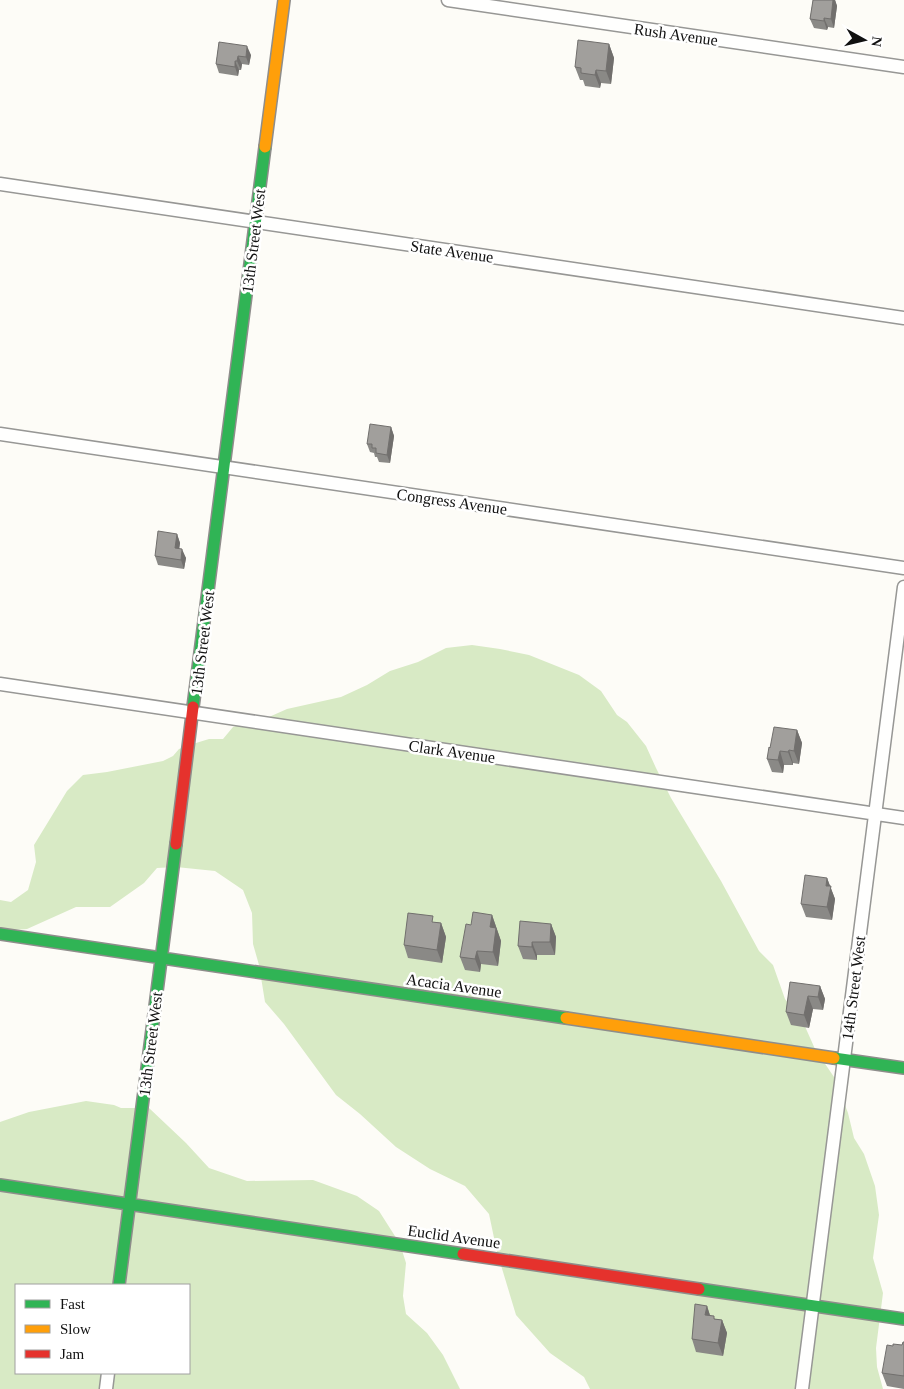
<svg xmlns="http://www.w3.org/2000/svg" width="904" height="1389" viewBox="0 0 904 1389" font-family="'Times New Roman',serif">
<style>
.forest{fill:#d8eac5;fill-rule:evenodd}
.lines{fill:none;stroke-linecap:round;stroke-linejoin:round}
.street-casing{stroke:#979795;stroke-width:15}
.fast-casing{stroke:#8e8d8b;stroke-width:14}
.slow-casing{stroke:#8e8d8b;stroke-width:14}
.jam-casing{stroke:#8e8d8b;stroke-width:14}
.street{stroke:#fffffe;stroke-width:12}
.fast{stroke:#30b455;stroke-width:11}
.slow{stroke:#ff9f0a;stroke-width:11}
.jam{stroke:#e5322d;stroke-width:11}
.wall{fill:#8a8986}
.shaded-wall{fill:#716f6d}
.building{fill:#a19f9c;stroke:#716f6d}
.labels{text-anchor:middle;stroke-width:5;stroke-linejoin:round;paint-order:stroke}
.street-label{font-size:16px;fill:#111;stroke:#fff}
</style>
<rect width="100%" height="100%" fill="#fdfcf7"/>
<!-- forest -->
<path class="forest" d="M472,645L500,649L529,655L579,675L601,691L617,715L627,722L646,746L656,768L671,798L721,881L759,951L773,965L785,999L803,1022L815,1049L834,1077L848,1113L854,1138L864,1154L875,1186L879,1215L873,1258L883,1293L876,1348L877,1367L883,1389H590L584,1377L550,1353L516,1315L497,1252L489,1214L465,1186L430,1169L396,1147L360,1114L336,1095L284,1024L265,1002L259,965L253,944L252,913L243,890L215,871L176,867L157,868L144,883L110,907H76L27,929L0,931V900L11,902L28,890L36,862L34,845L67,791L83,775L107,772L163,761L173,756L179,749L196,743L209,739H223L233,727L269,717L287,709L341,697L367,685L390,671L418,662L446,648Z
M86,1101L114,1105L121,1108H149L186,1143L209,1168L247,1181L313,1180L357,1196L379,1211L400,1244L406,1263L403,1296L406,1314L427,1333L443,1355L460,1389H0V1122L29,1112ZM16,1285H189V1373H16Z"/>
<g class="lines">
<defs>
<path id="street" d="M448,0L904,67
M0,184L904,318
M0,434L904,568
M0,684L904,818
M106,1389L108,1373
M802,1389L904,587"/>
<path id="fast" d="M193,707L265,147
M0,934L566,1018
M834,1058L904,1068
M0,1185L463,1254
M119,1285L176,844
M699,1289L904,1319"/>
<path id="slow" d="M265,147L284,0
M566,1018L834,1058"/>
<path id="jam" d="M176,844L193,707
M463,1254L699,1289"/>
</defs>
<!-- street casing -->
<use href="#street" class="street-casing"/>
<!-- fast casing -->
<use href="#fast" class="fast-casing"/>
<!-- slow casing -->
<use href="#slow" class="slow-casing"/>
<!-- jam casing -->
<use href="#jam" class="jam-casing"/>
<!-- street -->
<use href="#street" class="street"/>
<!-- fast -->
<use href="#fast" class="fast"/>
<!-- slow -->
<use href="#slow" class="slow"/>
<!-- jam -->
<use href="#jam" class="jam"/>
</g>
<!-- wall -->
<path class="wall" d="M813,0H835L837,6L834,28L828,27L827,30L814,28L810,19Z
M219,42L251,55L249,65L242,64L241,70H239L238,76L219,73L216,64Z
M609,44L614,58L611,84L601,83L600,88L585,86L583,80H580L575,67Z
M391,427L394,436L390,463L379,462L377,457H375L374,453L370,452L367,444Z
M177,534L180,543L179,549L186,558L184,569L158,565L155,556Z
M797,730L802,743L799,764L793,763V765H784L783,773L772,772L767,759L770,748Z
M827,878L835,899L832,920L806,917L801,904Z
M492,915L501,941L498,966L481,964L480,972L465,970L460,957Z
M435,922L441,923L446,937L442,963L408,958L404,945Z
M551,924L556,937L555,955H537V960L523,959L518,946Z
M820,986L825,999L823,1010L813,1009L809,1028L791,1025L786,1012Z
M707,1306L710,1315L715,1319L722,1320L727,1333L723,1356L696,1352L692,1339Z
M904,1342V1389L887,1386L882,1373L893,1346L902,1345Z"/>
<!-- shaded-wall -->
<path class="shaded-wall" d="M833,0H835L837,6L834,28L831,19Z
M824,18L828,27L827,30L824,21Z
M609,44L614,58L611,84L606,71Z
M247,46L251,55L249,65L246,57Z
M238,56L242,64L241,70L237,61Z
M235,61L239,70L238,76L235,67Z
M596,70L601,83L600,88L595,75Z
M391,427L394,436L390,463L387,455Z
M177,534L180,543L178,557L175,548Z
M182,549L186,558L184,569L181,560Z
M797,730L802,743L799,764L794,751Z
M789,750L793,763V765L788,752Z
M780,751L784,765L783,773L778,760Z
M827,878L835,899L832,920L827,907L826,886Z
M492,915L501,941L498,966L493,952L490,927Z
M441,923L446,937L442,963L437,950Z
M551,924L556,937L555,955L550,942Z
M532,942L537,955V960L532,947Z
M477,951L481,964L480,972L475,959Z
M820,986L825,999L823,1010L818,997Z
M808,996L813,1009L809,1028L804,1015Z
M707,1306L711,1319L705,1315Z
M722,1320L727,1333L723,1356L718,1343Z"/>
<!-- building -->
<path class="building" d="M813,0H833L831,19L824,18V21L810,19Z
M578,40L609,44L606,71L596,70L595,75L581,73V68L575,67Z
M219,42L247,46L246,57L238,56L237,61H235V67L216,64Z
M370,424L391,427L387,455L376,453V448H372V444H367Z
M158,531L177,534L175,548L182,549L181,560L155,556Z
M774,727L797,730L794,751L789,750L788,752L780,751L778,760L767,759L769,747L770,748Z
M805,875L827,878L826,886H831L827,907L801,904Z
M473,912L492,915L490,927L496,928L493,952L477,951L475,959L460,957L466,924L471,925Z
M408,913L433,916L432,922L441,923L437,950L404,945Z
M520,921L551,924L550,942H532V947L518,946Z
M790,982L820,986L818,997L808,996L804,1015L786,1012Z
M695,1304L707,1306L705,1315L714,1316V1319L722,1320L718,1343L692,1339Z
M903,1342H904V1376L882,1373L887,1345L893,1346V1344L902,1345Z"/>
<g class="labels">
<!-- street labels -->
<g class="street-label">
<text transform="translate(676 34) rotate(8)" y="6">Rush Avenue</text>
<text transform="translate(253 241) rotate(-83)" y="6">13th Street West</text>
<text transform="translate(452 251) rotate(8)" y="6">State Avenue</text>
<text transform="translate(452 501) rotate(8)" y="6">Congress Avenue</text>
<text transform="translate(202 643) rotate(-83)" y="6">13th Street West</text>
<text transform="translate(452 751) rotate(8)" y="6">Clark Avenue</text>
<text transform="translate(454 985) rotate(8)" y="6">Acacia Avenue</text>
<text transform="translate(853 988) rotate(-83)" y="6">14th Street West</text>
<text transform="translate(150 1044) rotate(-83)" y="6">13th Street West</text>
<text transform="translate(454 1236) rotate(8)" y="6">Euclid Avenue</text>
</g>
</g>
<!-- legend -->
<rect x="15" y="1284" width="175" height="90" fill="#ffffff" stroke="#a0a0a0"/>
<rect x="25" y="1300" width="25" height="8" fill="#30b455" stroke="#a0a0a0"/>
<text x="60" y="1309" font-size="15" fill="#111111">Fast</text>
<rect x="25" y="1325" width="25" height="8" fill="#ff9f0a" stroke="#a0a0a0"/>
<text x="60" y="1334" font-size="15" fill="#111111">Slow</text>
<rect x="25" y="1350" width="25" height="8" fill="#e5322d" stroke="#a0a0a0"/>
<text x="60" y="1359" font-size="15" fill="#111111">Jam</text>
<!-- north arrow -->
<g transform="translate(864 40) rotate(98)" stroke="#ffffff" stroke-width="4" paint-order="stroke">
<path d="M0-4L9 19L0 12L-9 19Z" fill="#111111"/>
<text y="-8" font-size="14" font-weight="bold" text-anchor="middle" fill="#111111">N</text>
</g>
</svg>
